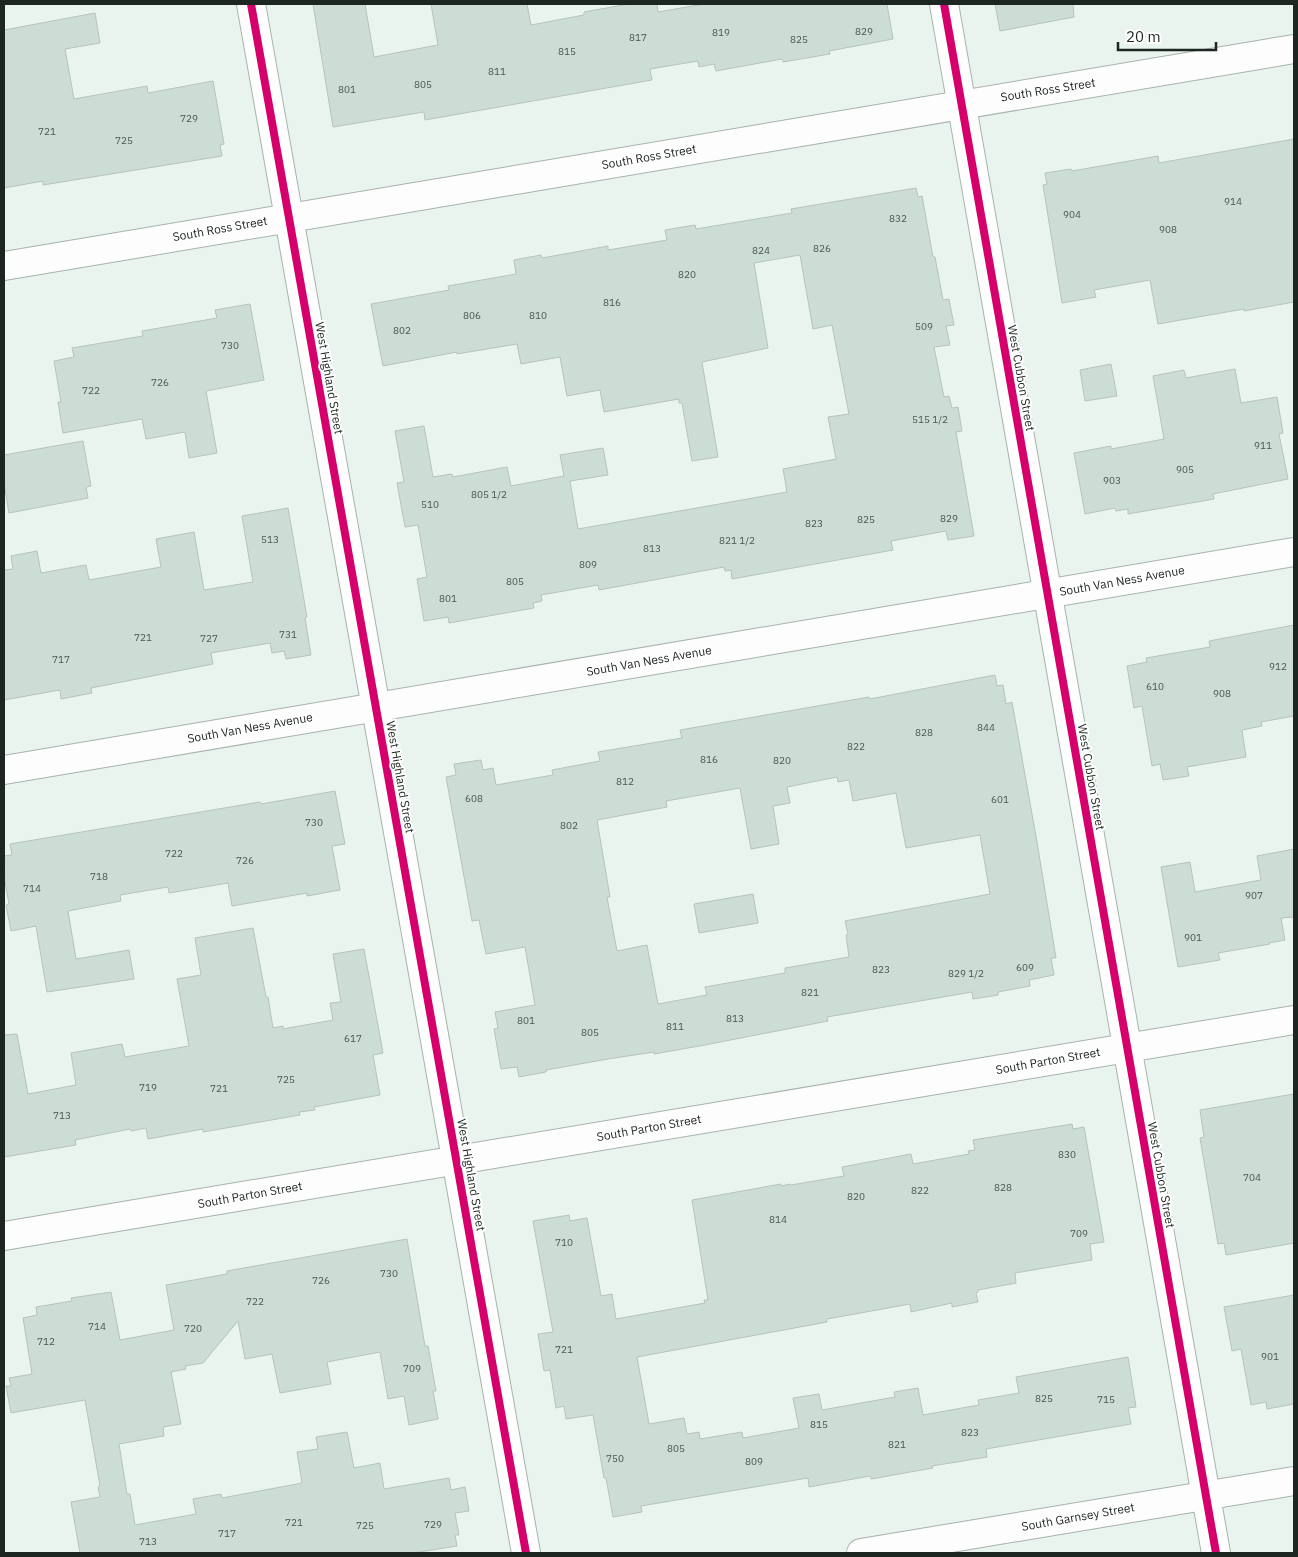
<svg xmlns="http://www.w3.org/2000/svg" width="1298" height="1557" viewBox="0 0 1298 1557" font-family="'IBM Plex Sans',sans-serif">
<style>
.building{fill:#cbddd4;stroke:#b9c2bd;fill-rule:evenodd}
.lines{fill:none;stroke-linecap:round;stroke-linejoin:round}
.minor-casing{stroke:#a9b2ad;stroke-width:30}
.minor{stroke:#fcfdfc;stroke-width:28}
.cycleway-casing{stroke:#fff;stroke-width:11}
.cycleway{stroke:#d6006c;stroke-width:8}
.labels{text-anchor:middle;stroke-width:4;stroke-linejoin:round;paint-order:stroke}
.number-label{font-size:10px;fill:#4b5650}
.street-label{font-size:12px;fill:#1e2621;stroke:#fff}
</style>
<rect width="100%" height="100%" fill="#e8f4ed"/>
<!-- building -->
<path class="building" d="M313,4H365L374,57L438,45L431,4H527L531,25L584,15V12L629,4H657L658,12L704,4H887L893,39L829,51L830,54L783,62L782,59L716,71L714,64L699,67L698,61L650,69L652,80L425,120L424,112L333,127Z
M995,4H1073L1074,17L1000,31Z
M95,13L100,43L65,49L74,99L147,86L148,93L213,81L224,144L220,145L222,156L43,185V181L4,188V30Z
M1294,139V302L1244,311V309L1158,324L1150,280L1094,290L1096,297L1062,303L1043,185L1047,184L1045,173L1071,169L1072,171L1158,156L1159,163Z
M916,188L918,197L922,196L933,257H935L943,300L949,299L954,325L946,326L950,345L934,347L944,397L949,396L952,408L958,407L962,431L956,432L974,536L948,540L946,531L891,541L893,550L732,579L731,570L725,571L724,567L599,590L598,585L541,595L542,601L533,603L534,608L449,623L448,617L424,621L417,579L427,577L418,525L405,527L397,483L404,482L395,431L424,426L433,477L452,474L453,477L507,467L511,486L564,476L560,455L603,448L608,475L570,481L578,529L787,492L783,469L836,459L828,417L849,414L832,325L813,329L800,255L754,263L768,348L702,362L718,457L692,461L682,403H679V399L604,412L600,390L567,396L560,357L521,364L517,344L457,354V352L383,366L371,304L449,290L448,286L516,274L514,260L541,255L542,258L608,246V250L667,240L665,230L695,225L696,229L792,213L791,209Z
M250,304L264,380L206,391L217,453L189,458L185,432L146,439L142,419L63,433L58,402H61L54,361L74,357L72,348L143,336L142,331L217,318L215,310Z
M1111,364L1117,396L1085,401L1080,370Z
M1235,369L1241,403L1277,397L1283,433L1279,434L1288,479L1213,494L1214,499L1128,514V509L1116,511L1115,508L1085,514L1074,453L1111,446V449L1164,439L1153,376L1184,370L1186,378Z
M83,441L91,486L86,487L88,498L9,513L4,483V455Z
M288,508L307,617L305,618L311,655L286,659L284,651L272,653L270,643L211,653L213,664L91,688L92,693L61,699L60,690L4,700V570L13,569L11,556L37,551L41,573L86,565L89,580L161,567L156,539L194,532L204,590L253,582L242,516Z
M1294,625V716L1261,722L1262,726L1242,730L1246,757L1187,767L1189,776L1163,780L1160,764L1152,766L1142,706L1134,708L1127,666L1147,662L1146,658L1210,647L1209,641Z
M995,675L997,686L1003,685L1006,704L1012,702L1037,842L1056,958H1051L1054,975L1029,980L1030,986L998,992V995L973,999L972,992L879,1008L827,1017L828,1021L705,1045L654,1054V1052L608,1059L546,1070V1072L519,1077L517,1067L501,1069L494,1029L498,1028L495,1012L535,1005L525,947L486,954L479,920L472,921L446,777L456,775L454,764L481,760L483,770L493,768L496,785L553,775L552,770L600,761L598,752L682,738L680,730L869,697L870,699ZM837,777L838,782L849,780L853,801L896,793L906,848L980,835L990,894L845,921L848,934L846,935L849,957L785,968V973L705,987L707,995L658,1004L647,945L617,951L607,897H610L597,820L667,807L666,801L740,788L751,849L779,844L773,806L790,803L787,787Z
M335,791L345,844L332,846L340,890L307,896V893L232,906L228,883L169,893L168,887L120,895L121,901L68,911L76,959L129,950L134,979L47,992L36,926L11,931L6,905L9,904L4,876V856L12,855L10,844L260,802L261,804Z
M1294,849V917L1281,918L1285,940L1269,943L1270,944L1218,953L1220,960L1178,967L1161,867L1190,862L1195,892L1261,880L1257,856Z
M753,894L758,923L699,933L694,904Z
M253,928L266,997H268L273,1028L283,1026V1029L333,1020L330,1003L341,1002L333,954L364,949L383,1053L373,1055L380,1095L314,1107L315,1110L299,1112L300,1115L203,1132V1129L148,1139L146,1128L131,1131L130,1129L75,1140L76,1145L4,1157V1035L17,1034L28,1094L76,1085L71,1053L122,1044L125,1057L189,1046L177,979L201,975L195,938Z
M1294,1094V1243L1226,1255L1224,1243L1218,1244L1200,1138L1204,1137L1200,1110Z
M1072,1124L1073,1129L1084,1127L1104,1242L1090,1244L1092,1260L1015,1273L1016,1283L978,1290V1292L976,1293L978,1302L952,1307V1303L911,1312L910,1304L827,1319V1322L637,1357L649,1424L684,1418L687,1434L699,1432L700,1439L742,1432L743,1438L799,1428L793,1398L819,1394L822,1410L895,1397L894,1392L918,1388L923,1415L979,1405L978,1400L1019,1393L1016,1377L1128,1357L1136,1407L1128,1408L1131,1424L986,1449L987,1457L932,1466L933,1468L871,1479L870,1476L809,1487L808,1478L641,1506L642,1512L613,1517L606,1478H604L593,1415L566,1419L564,1406L556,1408L550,1370L544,1371L538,1334L553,1332L533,1221L569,1215L570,1221L587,1218L601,1296L612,1294L616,1319L705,1303L704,1300H708L692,1200L781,1184V1186L790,1184L791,1185L844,1176L842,1167L911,1154L913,1164L969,1154L968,1151L975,1150L973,1140Z
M407,1239L425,1346H428L436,1391H433L438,1419L409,1425L404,1396L388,1399L380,1352L327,1362L331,1384L280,1393L272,1354L245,1359L238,1321L203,1363L185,1366L186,1369L171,1372L181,1424L163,1427L164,1436L119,1444L127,1494H130L135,1525L196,1514L193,1499L221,1494L222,1498L302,1483L297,1452L318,1449L316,1437L347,1432L354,1468L380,1463L384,1489L449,1478L451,1490L465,1487L469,1511L455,1513L459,1535H455L457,1546L413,1553H80L71,1502L100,1497L98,1487L100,1486L85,1400L11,1413L6,1386H11L9,1378L32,1374L23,1318L37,1315L36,1307L72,1301L71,1298L111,1292L120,1340L174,1330L166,1285L227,1274V1271Z
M1294,1295V1404L1267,1409L1266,1402L1251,1405L1241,1349L1232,1351L1224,1307Z"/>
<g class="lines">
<defs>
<path id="minor" d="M251,4L526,1553
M944,4L1216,1553
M4,266L1294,49
M4,770L1294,552
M4,1236L1294,1020
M861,1553L1294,1481"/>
</defs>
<!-- minor casing -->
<use href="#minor" class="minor-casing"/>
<!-- minor -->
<use href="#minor" class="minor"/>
<defs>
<path id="cycleway" d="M251,4L526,1553
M944,4L1216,1553"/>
</defs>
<!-- cycleway casing -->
<use href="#cycleway" class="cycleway-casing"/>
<!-- cycleway -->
<use href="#cycleway" class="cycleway"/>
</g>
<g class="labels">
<!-- number labels -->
<g class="number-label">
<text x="864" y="35">829</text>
<text x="721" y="36">819</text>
<text x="638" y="41">817</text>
<text x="799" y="43">825</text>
<text x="567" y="55">815</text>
<text x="497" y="75">811</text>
<text x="423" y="88">805</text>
<text x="347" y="93">801</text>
<text x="189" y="122">729</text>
<text x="47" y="135">721</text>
<text x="124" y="144">725</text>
<text x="1233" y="205">914</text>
<text x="1072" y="218">904</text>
<text x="898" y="222">832</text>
<text x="1168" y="233">908</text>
<text x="822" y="252">826</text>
<text x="761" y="254">824</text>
<text x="687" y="278">820</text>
<text x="612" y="306">816</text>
<text x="472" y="319">806</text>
<text x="538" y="319">810</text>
<text x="924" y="330">509</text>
<text x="402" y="334">802</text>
<text x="230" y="349">730</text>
<text x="160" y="386">726</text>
<text x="91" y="394">722</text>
<text x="930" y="423">515 1/2</text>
<text x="1263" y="449">911</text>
<text x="1185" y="473">905</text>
<text x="1112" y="484">903</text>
<text x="489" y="498">805 1/2</text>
<text x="430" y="508">510</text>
<text x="949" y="522">829</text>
<text x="866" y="523">825</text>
<text x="814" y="527">823</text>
<text x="270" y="543">513</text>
<text x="737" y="544">821 1/2</text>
<text x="652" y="552">813</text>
<text x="588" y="568">809</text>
<text x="515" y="585">805</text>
<text x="448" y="602">801</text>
<text x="288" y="638">731</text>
<text x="143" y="641">721</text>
<text x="209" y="642">727</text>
<text x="61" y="663">717</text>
<text x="1278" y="670">912</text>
<text x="1155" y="690">610</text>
<text x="1222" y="697">908</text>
<text x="986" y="731">844</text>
<text x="924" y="736">828</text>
<text x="856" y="750">822</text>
<text x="709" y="763">816</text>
<text x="782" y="764">820</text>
<text x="625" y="785">812</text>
<text x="474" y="802">608</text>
<text x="1000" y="803">601</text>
<text x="314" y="826">730</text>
<text x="569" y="829">802</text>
<text x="174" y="857">722</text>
<text x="245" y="864">726</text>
<text x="99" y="880">718</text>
<text x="32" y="892">714</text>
<text x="1254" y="899">907</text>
<text x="1193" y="941">901</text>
<text x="1025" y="971">609</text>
<text x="881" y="973">823</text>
<text x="966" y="977">829 1/2</text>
<text x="810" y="996">821</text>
<text x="735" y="1022">813</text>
<text x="526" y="1024">801</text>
<text x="675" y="1030">811</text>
<text x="590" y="1036">805</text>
<text x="353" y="1042">617</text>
<text x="286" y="1083">725</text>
<text x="148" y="1091">719</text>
<text x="219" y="1092">721</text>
<text x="62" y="1119">713</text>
<text x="1067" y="1158">830</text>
<text x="1252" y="1181">704</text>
<text x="1003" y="1191">828</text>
<text x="920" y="1194">822</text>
<text x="856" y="1200">820</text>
<text x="778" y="1223">814</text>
<text x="1079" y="1237">709</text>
<text x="564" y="1246">710</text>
<text x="389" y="1277">730</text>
<text x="321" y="1284">726</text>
<text x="255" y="1305">722</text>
<text x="97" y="1330">714</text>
<text x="193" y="1332">720</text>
<text x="46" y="1345">712</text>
<text x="564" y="1353">721</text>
<text x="1270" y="1360">901</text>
<text x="412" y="1372">709</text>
<text x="1044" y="1402">825</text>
<text x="1106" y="1403">715</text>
<text x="819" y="1428">815</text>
<text x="970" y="1436">823</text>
<text x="897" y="1448">821</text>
<text x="676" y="1452">805</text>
<text x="615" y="1462">750</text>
<text x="754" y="1465">809</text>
<text x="294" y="1526">721</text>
<text x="433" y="1528">729</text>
<text x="365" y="1529">725</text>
<text x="227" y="1537">717</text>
<text x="148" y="1545">713</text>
</g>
<!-- street labels -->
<g class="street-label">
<text transform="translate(1048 90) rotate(-9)" y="4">South Ross Street</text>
<text transform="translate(649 157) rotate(-10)" y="4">South Ross Street</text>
<text transform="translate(220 229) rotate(-10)" y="4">South Ross Street</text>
<text transform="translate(329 378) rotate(80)" y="4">West Highland Street</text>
<text transform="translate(1021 378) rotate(80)" y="4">West Cubbon Street</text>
<text transform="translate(1122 581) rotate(-10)" y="4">South Van Ness Avenue</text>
<text transform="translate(649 661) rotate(-10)" y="4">South Van Ness Avenue</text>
<text transform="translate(250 728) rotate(-10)" y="4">South Van Ness Avenue</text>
<text transform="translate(400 777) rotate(80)" y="4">West Highland Street</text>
<text transform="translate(1091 777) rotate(80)" y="4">West Cubbon Street</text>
<text transform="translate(1048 1061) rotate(-10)" y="4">South Parton Street</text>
<text transform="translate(649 1128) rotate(-10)" y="4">South Parton Street</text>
<text transform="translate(471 1175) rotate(80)" y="4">West Highland Street</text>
<text transform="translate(1161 1175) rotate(80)" y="4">West Cubbon Street</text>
<text transform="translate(250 1195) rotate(-10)" y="4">South Parton Street</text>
<text transform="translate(1078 1517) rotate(-10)" y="4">South Garnsey Street</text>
</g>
</g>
<!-- border -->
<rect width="1298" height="1557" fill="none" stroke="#1e2621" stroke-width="10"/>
<!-- scale -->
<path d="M1118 42v8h98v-8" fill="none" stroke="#1e2621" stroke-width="2.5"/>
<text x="1126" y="42" font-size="15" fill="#1e2621" stroke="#ffffff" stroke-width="4" paint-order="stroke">20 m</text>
</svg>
